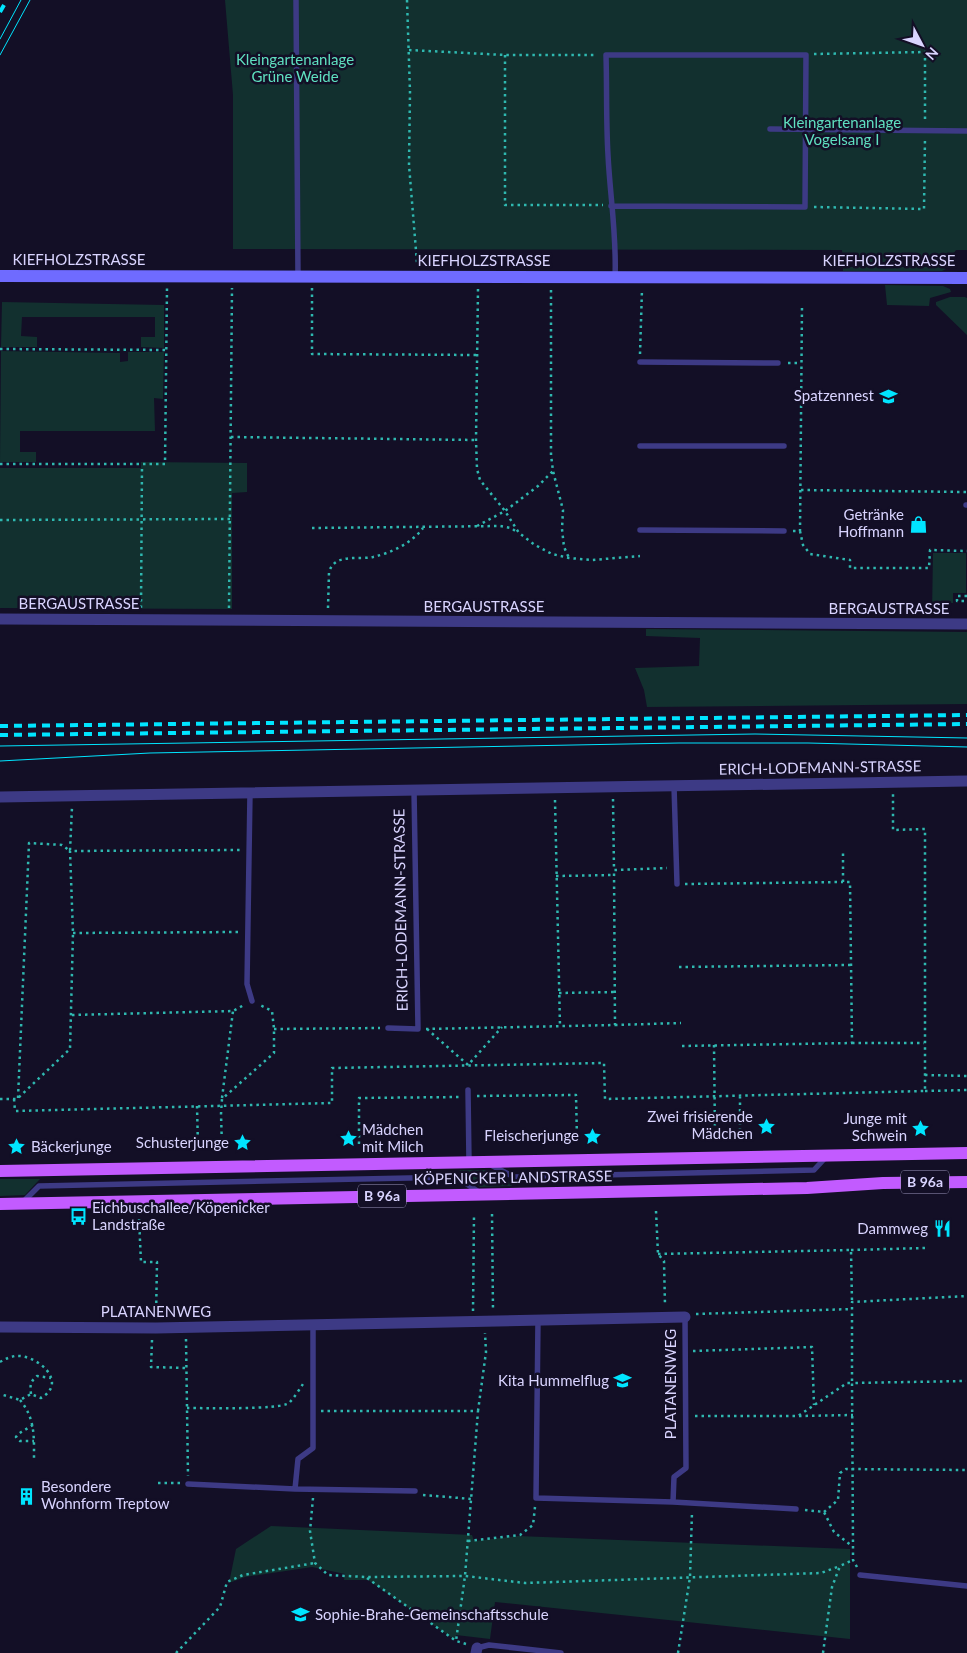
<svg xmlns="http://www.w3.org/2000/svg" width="967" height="1653" viewBox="0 0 967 1653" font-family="Lato,sans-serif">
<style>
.green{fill:#12302f}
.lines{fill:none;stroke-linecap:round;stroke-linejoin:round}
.path{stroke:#2fb8b0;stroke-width:2.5;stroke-dasharray:2.5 4;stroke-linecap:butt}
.lane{stroke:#3d3a85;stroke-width:5.5}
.street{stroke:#3d3a85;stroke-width:11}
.secondary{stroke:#6f6bff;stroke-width:12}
.primary{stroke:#c25bff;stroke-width:12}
.tram{stroke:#00e5ff;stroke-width:1}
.rail{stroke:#00e5ff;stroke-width:4;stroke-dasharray:8 6;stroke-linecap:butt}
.labels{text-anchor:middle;stroke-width:5;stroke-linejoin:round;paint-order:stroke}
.shield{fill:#130f26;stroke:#9e99be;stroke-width:1}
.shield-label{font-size:14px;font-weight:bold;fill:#d9d4ff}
.park-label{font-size:15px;fill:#5fe0c0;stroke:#130f26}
.street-label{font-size:15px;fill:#d9d4ff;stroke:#130f26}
.poi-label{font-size:15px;fill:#d9d4ff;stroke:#130f26;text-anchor:end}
</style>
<rect width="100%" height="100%" fill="#130f26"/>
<!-- green -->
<path class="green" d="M225,0H967V250H956L949,260L937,262H843L842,250L233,249V95Z
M843,267H938L946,269L942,271H843Z
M885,285L943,286L950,289L951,292L930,298L929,306L887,305Z
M950,297H965L967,298V335L936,305V302Z
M2,302L164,305V348L141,347V337H155V317H22L21,336L37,337V347H1Z
M1,351L120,353V362L128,361V352H164L163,399L154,398L155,431H20V452H36V462H0Z
M141,462L247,463V492L232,493V609L0,608V468H141Z
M933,553H966V593H953V603H943V613H932Z
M646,629L967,632V704L647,707L644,690L635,668L699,666L700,638L646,636Z
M459,1170H490L512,1184V1186L480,1187Z
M0,1179H40L25,1195L0,1196Z
M271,1526L472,1535L474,1541L518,1536L850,1549V1639L495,1602L490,1639L456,1635L455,1640L368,1580H344L345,1574L312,1567L245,1577L229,1583L236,1549Z"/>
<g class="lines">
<!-- path -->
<path class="path" d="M407,0L410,92L409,165L417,263
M409,50L505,55H597
M814,54L925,52V123
M505,55V205H603
M814,207L924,209L925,138
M312,288V354L477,355
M478,289L476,440L477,469L480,480L505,511L519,533L535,545L552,554L569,558L592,560L640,556
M551,290V455L553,471L563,510L562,529L564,547L569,558
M0,349L167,350
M640,354L642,289
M788,363H801
M231,437L476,440
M0,464H165L167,288
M801,490L967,492
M0,520L230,519
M477,526L505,511L538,486L553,471
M312,528L500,526L511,528L517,532
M793,531H800L802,306
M800,531L803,545L810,554L850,560V568H929L930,550L967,551
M967,596H957V601H967
M141,608L142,465
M229,608L232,288
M328,608L329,572C335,553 357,560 373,557C391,553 412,543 423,528
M613,799L614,870
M555,800L560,1026
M556,876L615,875
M685,884L843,882
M73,933L239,932
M679,967L851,965
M559,993L615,992
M72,1015L233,1011L244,1005
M615,1025L681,1023
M274,1029L380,1028
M426,1029L615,1025L614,870L667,868
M427,1029L468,1065L502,1027
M852,1043H924
M714,1045L715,1135
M682,1046L852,1043L850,882H843V850
M925,1075L967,1076
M925,1091L967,1090
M477,1096L576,1095L577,1139
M740,1096V1134
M18,1098L29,843L62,845L70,851L72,807
M222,1098L233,1011
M0,1099H17L70,1049L73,933L70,851L240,850
M14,1099L15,1111L332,1103V1068L604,1063L605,1099L925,1091V829L893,830V792
M197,1106L198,1147
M359,1144V1098L459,1097
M222,1147L221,1114L222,1099L274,1053V1029L272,1011L260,1005
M656,1211L658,1254L664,1261L665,1305
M492,1214L493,1310
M139,1219L141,1262H157L156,1317
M851,1250L925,1248
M658,1254L851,1250L852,1302
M473,1311L474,1215
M696,1314L852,1309
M186,1339L188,1476
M152,1340L151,1367L186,1368
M693,1351L812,1347L814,1405
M0,1362C5,1359 10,1357 15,1356C37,1354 69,1382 41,1398L31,1394L20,1400L0,1394
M31,1394C30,1385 30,1382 37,1376L51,1378
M20,1400C35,1418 34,1436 34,1458
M187,1408C203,1408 280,1410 289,1403C294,1398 299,1390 303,1384
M321,1411H478L465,1576L456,1641
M478,1411L486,1352L485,1333
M695,1416H798L847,1383H852V1302L967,1296
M799,1416L853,1415
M33,1425L18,1434L16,1437L20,1441H34
M158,1483H180
M423,1495L472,1499
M313,1498L310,1531L315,1563L328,1575L366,1577L465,1576L525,1583L821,1573L840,1566
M805,1510L824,1512L834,1532L852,1546
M824,1512L838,1500L840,1473L846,1469L965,1470
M468,1541L520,1535L533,1525L535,1507
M857,1567L853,1560V1546L852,1383L966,1381
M367,1578L456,1641L466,1644
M176,1653L220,1607L227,1582L243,1575L315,1563
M678,1653L690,1577L692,1512
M823,1653L832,1587L840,1566L853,1560"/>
<!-- lane -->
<path class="lane" d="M296,0L298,277
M770,129L967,131
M611,206L805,207L806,55H606C607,88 606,122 608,155C610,196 617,237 615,278
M640,362L778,363
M640,446H784
M966,505H967
M640,530L784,531
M674,786L677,884
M250,793L247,984L252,1001
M388,1028L418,1029L414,790
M468,1090L469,1162
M491,1165L514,1177L814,1170L827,1156
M23,1202L39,1186L456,1177L479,1192
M538,1320L536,1498L673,1502L796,1509
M188,1484L295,1489L415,1491
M295,1489L298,1459L313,1448V1324
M673,1502L674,1477L686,1468L685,1317
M860,1575L967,1586
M477,1648L489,1645L561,1653"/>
<!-- street -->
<path class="street" d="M0,619L967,624
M0,797L967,781
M0,1327L156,1328L685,1317
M476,1653L477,1648"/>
<!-- secondary -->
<path class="secondary" d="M0,276L967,278"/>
<!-- primary -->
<path class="primary" d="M0,1171L967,1153
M0,1204L807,1188L883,1183L967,1182"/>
<!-- tram -->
<path class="tram" d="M0,39L21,0
M0,55L30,0
M0,746L755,734L967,738
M0,761L150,753L679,743H808L967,747"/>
<!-- rail -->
<path class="rail" d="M0,12L7,0
M0,726L967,715
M0,735L967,724"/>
</g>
<!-- icons -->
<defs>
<symbol id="school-bare" viewBox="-9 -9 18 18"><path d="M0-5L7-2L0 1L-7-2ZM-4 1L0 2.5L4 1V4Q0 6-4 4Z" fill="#00e5ff" stroke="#130f26" stroke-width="2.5" paint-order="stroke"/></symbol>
<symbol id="shop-bare" viewBox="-9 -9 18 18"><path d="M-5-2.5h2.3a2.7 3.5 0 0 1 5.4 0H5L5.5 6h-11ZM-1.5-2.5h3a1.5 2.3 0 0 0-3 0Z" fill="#00e5ff" stroke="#130f26" stroke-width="2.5" paint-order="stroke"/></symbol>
<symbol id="sight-bare" viewBox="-9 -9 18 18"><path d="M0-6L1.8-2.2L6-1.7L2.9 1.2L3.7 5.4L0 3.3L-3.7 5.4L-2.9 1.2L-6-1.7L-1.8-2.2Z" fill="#00e5ff" stroke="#130f26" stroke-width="2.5" paint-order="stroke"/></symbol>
<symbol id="bus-bare" viewBox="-9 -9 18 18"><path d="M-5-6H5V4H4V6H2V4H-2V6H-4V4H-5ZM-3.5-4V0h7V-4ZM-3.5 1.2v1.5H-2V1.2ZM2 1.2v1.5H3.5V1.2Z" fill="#00e5ff" stroke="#130f26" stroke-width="2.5" paint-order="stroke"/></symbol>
<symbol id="restaurant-bare" viewBox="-9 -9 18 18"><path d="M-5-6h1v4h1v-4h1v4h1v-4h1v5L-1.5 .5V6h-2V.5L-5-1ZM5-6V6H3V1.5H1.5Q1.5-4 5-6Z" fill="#00e5ff" stroke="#130f26" stroke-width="2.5" paint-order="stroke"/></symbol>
<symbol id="building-bare" viewBox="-9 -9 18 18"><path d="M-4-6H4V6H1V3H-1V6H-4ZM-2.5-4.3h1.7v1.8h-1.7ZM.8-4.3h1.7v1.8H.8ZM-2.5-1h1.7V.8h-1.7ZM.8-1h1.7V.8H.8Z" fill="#00e5ff" stroke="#130f26" stroke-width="2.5" paint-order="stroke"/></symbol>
</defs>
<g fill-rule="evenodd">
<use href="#school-bare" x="876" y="384" width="25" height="25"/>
<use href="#shop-bare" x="906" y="512" width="25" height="25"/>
<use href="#sight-bare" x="754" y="1114" width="25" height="25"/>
<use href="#sight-bare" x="908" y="1116" width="25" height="25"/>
<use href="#sight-bare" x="580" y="1124" width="25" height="25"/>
<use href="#sight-bare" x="336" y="1126" width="25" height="25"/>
<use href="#sight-bare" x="230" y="1130" width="25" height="25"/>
<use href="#sight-bare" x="4" y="1134" width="25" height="25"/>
<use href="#bus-bare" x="66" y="1204" width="25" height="25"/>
<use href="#restaurant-bare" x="930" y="1216" width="25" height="25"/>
<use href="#school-bare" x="610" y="1368" width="25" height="25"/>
<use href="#building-bare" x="14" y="1484" width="25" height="25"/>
<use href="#school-bare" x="288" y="1602" width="25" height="25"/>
</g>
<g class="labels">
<!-- shield labels -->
<g class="shield">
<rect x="901" y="1170.5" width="48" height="23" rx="4"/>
<rect x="358" y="1184.5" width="48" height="23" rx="4"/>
</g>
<g class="shield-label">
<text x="925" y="1187">B 96a</text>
<text x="382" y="1201">B 96a</text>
</g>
<!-- park labels -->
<g class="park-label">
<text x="295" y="65">Kleingartenanlage<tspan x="295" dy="17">Grüne Weide</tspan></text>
<text x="842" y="128">Kleingartenanlage<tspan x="842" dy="17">Vogelsang I</tspan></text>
</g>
<!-- street labels -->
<g class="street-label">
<text x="79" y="265">KIEFHOLZSTRASSE</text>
<text x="484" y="266">KIEFHOLZSTRASSE</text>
<text x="889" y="266">KIEFHOLZSTRASSE</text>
<text x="79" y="609">BERGAUSTRASSE</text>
<text x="484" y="612">BERGAUSTRASSE</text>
<text x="889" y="614">BERGAUSTRASSE</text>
<text transform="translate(820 768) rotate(-1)" y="5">ERICH-LODEMANN-STRASSE</text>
<text transform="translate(401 910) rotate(-91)" y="5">ERICH-LODEMANN-STRASSE</text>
<text transform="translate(513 1178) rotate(-1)" y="5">KÖPENICKER LANDSTRASSE</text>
<text x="156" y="1317">PLATANENWEG</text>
<text transform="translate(671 1384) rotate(-90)" y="5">PLATANENWEG</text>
</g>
<!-- poi labels -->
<g class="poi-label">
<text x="874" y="401">Spatzennest</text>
<text x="904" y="520">Getränke<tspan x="904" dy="17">Hoffmann</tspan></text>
<text x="753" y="1122">Zwei frisierende<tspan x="753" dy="17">Mädchen</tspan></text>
<text x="907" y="1124">Junge mit<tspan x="907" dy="17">Schwein</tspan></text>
<text x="362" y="1135" text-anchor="start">Mädchen<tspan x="362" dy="17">mit Milch</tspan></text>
<text x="579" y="1141">Fleischerjunge</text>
<text x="229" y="1148">Schusterjunge</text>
<text x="31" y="1152" text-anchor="start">Bäckerjunge</text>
<text x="92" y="1213" text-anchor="start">Eichbuschallee/Köpenicker<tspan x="92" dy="17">Landstraße</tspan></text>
<text x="928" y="1234">Dammweg</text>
<text x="609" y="1386">Kita Hummelflug</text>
<text x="41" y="1492" text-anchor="start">Besondere<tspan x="41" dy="17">Wohnform Treptow</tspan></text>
<text x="315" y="1620" text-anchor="start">Sophie-Brahe-Gemeinschaftsschule</text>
</g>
</g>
<!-- north arrow -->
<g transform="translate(922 45) rotate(131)" stroke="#130f26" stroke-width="4" paint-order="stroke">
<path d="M0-4L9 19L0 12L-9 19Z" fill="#d9d4ff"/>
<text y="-8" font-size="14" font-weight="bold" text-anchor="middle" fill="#d9d4ff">N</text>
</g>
</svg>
